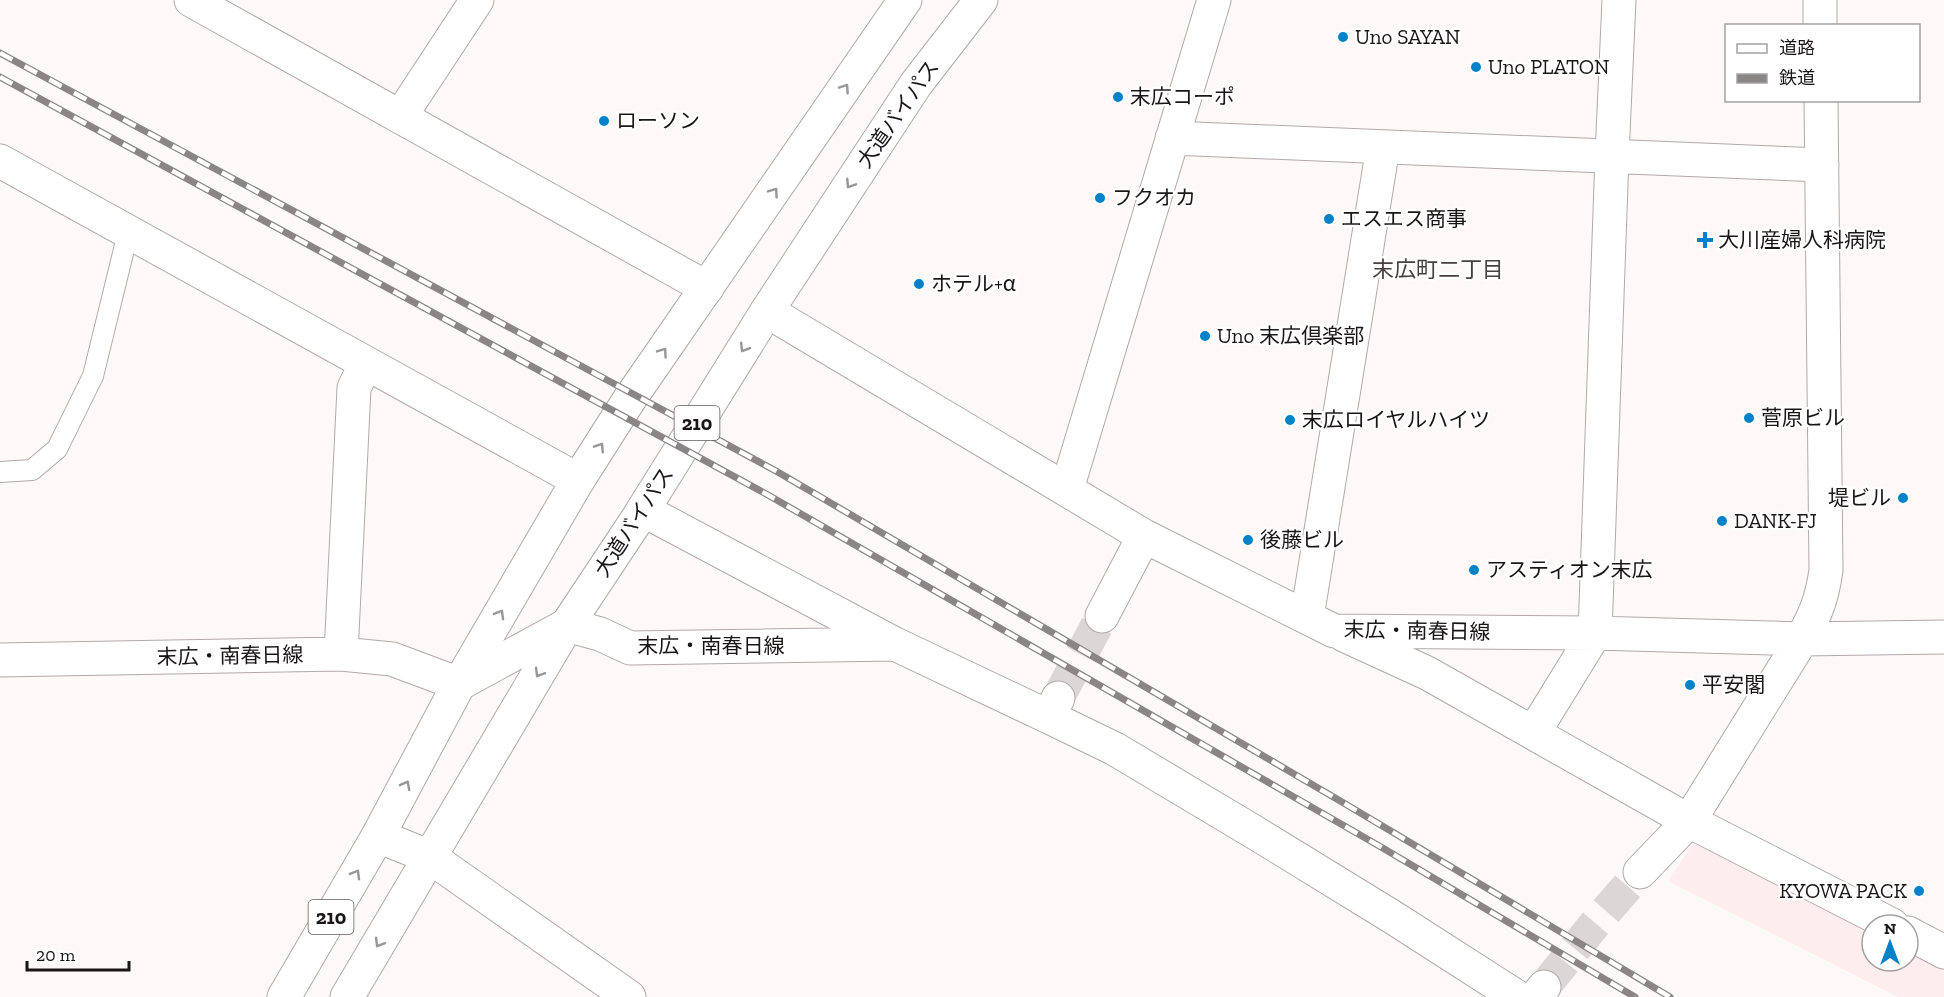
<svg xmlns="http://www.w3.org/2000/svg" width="1944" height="997" viewBox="0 0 1944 997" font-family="'Zilla Slab','Noto Sans JP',serif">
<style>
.built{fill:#feeded}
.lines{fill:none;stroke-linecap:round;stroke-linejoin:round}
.street-tunnel{stroke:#dcd7d7;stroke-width:33;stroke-dasharray:33 16;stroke-linecap:butt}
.lane-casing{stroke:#b3a8a8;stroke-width:22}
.street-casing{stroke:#b3a8a8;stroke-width:35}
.secondary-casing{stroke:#b3a8a8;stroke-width:35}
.highway-casing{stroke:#b3a8a8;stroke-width:35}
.lane{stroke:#fff;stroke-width:20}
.street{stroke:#fff;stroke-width:33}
.secondary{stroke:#fff;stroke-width:33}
.highway{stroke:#fff;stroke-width:33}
.rail-casing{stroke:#8b8686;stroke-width:7}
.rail{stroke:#fff;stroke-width:4.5;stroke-dasharray:14;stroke-linecap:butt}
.oneway{stroke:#989696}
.poi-dot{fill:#0081c8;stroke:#fff;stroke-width:2}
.labels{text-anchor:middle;stroke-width:4.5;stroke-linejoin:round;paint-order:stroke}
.shield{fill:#fff;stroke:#5f5c5c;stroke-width:1.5}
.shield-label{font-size:20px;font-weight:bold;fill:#1a1616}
.poi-label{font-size:21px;fill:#1a1616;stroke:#fff;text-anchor:start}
.street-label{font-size:21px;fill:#1a1616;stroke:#fff}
.neighbourhood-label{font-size:22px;fill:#494040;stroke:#fff}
</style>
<rect width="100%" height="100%" fill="#fef9f9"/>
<!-- built -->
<path class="built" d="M1702,842L1872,932V961H1908V951L1944,970V997H1898L1668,881L1691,846Z"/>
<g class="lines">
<!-- street-tunnel -->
<path class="street-tunnel" d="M1058,698L1102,616
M1544,987L1594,925L1640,872"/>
<defs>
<path id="lane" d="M0,472L32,470L57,449L93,376L128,233"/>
<path id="street" d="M191,0L707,288
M1820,0V26
M400,117L477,0
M1172,138L1822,165
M0,161L578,480
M767,311L1144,536
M1067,489L1214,0
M643,510L893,643
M1102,616L1144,536L1334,631L1595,633L1802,639L1944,637
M1307,617L1383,147
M1344,635L1427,673L1689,821L1892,925
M341,654L354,388L366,363
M0,660L341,654L392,659L459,684L567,625L600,634L630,648L895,644L1049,717L1058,698
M1049,717L1115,749L1254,832L1394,918L1517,997
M1534,732L1595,633L1612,156L1619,0
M1640,872L1689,821L1802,639C1816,613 1822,599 1826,570L1821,100
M1908,933L1944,952
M1536,997L1544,987"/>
<path id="secondary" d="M378,836L430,857L629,997"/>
<path id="highway" d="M284,997L378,836L459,684L578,480L629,400L905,0
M347,997L567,625L638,518L767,311L916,84L981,0"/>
</defs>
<!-- lane casing -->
<use href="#lane" class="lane-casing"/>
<!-- street casing -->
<use href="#street" class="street-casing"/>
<!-- secondary casing -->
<use href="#secondary" class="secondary-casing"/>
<!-- highway casing -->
<use href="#highway" class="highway-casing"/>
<!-- lane -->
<use href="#lane" class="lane"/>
<!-- street -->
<use href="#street" class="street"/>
<!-- secondary -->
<use href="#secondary" class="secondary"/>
<!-- highway -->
<use href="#highway" class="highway"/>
<defs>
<path id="rail" d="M0,53L776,471L1342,802L1670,997
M0,77L768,495L1381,847L1635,997"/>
</defs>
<!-- rail casing -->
<use href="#rail" class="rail-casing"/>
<!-- rail -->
<use href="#rail" class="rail"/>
</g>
<!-- one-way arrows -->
<defs><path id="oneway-chevron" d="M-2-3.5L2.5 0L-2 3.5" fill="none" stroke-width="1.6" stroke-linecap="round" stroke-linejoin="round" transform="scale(1.5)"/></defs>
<g class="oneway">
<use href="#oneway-chevron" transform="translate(845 88) rotate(-56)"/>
<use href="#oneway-chevron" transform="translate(850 184) rotate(123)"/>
<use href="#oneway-chevron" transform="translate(774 192) rotate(-55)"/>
<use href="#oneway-chevron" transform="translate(744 348) rotate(122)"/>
<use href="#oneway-chevron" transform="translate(663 352) rotate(-55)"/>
<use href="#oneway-chevron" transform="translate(600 447) rotate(-57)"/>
<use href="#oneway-chevron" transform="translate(500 614) rotate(-60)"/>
<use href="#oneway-chevron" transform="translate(539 673) rotate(121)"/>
<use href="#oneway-chevron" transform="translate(406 785) rotate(-62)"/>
<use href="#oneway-chevron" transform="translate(356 874) rotate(-60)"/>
<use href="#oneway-chevron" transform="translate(379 943) rotate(121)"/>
</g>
<!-- markers -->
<g class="poi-dot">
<circle cx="1343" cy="37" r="6"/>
<circle cx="1476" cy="67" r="6"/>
<circle cx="1118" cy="97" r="6"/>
<circle cx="604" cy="121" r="6"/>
<circle cx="1100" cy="198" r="6"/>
<circle cx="1329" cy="219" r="6"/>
<path d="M1702 231h6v6h6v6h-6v6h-6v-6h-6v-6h6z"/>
<circle cx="919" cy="284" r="6"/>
<circle cx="1205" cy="336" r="6"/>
<circle cx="1749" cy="418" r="6"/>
<circle cx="1290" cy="420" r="6"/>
<circle cx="1903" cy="498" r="6"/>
<circle cx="1722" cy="521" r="6"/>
<circle cx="1248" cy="540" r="6"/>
<circle cx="1474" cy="570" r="6"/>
<circle cx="1690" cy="685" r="6"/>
<circle cx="1919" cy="891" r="6"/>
</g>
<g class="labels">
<!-- shield labels -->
<g class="shield">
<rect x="674.5" y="406" width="45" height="34" rx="4.5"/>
<rect x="308.5" y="900" width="45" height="34" rx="4.5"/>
</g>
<g class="shield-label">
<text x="697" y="430">210</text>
<text x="331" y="924">210</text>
</g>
<!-- poi labels -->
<g class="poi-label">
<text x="1355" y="44">Uno SAYAN</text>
<text x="1488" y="74">Uno PLATON</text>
<text x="1130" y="104">末広コーポ</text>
<text x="616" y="128">ローソン</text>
<text x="1112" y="205">フクオカ</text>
<text x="1341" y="226">エスエス商事</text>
<text x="1718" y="247">大川産婦人科病院</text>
<text x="931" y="291">ホテル+α</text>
<text x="1217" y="343">Uno 末広倶楽部</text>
<text x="1761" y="425">菅原ビル</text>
<text x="1302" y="427">末広ロイヤルハイツ</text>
<text x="1891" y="505" text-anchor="end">堤ビル</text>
<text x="1734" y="528">DANK-FJ</text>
<text x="1260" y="547">後藤ビル</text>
<text x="1486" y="577">アスティオン末広</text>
<text x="1702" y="692">平安閣</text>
<text x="1907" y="898" text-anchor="end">KYOWA PACK</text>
</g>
<!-- street labels -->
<g class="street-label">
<text transform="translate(898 114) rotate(-55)" y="7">大道バイパス</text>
<text transform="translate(634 522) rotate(-57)" y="7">大道バイパス</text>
<text transform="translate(1417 631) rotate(1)" y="7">末広・南春日線</text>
<text x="711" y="653">末広・南春日線</text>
<text transform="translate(230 656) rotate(-1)" y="7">末広・南春日線</text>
</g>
<!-- neighbourhood labels -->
<g class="neighbourhood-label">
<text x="1438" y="277">末広町二丁目</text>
</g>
</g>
<!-- legend -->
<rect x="1725" y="24" width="195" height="78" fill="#ffffff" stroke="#a3a2a2" stroke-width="1.5"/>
<rect x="1737" y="44" width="30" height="9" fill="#ffffff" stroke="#a3a2a2" stroke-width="1.5"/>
<text x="1779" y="54" font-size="18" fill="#1a1616">道路</text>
<rect x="1737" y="74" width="30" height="9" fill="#8b8686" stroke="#a3a2a2" stroke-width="1.5"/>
<text x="1779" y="84" font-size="18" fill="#1a1616">鉄道</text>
<!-- north arrow -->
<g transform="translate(1890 943)"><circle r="28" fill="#ffffff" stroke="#a3a2a2" stroke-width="1.5"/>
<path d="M0-4.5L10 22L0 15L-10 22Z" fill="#0081c8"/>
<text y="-9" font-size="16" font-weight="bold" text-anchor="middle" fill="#1a1616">N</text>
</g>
<!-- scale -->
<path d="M27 961v9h102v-9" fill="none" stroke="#1a1616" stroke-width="3"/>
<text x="36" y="961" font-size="18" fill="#1a1616" stroke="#ffffff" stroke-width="4.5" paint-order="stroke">20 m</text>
</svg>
